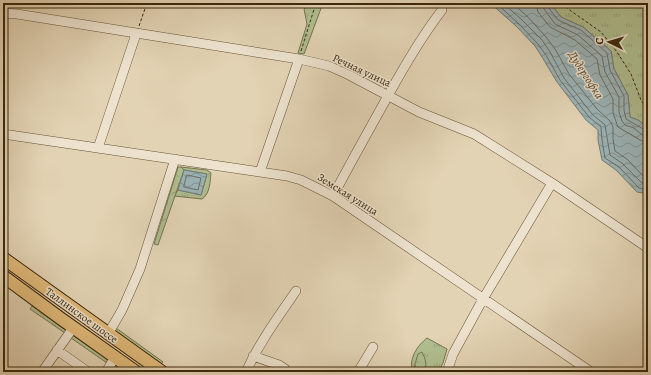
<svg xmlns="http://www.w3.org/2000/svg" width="651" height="375" viewBox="0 0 651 375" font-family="Alegreya,serif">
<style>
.grass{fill:url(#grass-tufts);stroke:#76734d}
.forest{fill:url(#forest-crowns);stroke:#76734d}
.wetland{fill:url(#wetland-marsh);stroke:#76734d}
.water{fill:url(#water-waves);stroke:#757c73}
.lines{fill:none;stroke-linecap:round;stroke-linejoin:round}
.shore{stroke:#6c6e62;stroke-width:1}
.minor-casing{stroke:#665334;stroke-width:10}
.major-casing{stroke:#3c280a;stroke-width:14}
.path{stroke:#3c280a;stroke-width:1;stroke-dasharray:3 2;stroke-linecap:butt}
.minor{stroke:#ece2ce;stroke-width:9}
.major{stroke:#e1ba7a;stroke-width:12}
.labels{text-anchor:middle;stroke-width:3;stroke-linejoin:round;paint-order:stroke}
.street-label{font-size:11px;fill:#3c280a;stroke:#ece2ce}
.water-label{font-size:12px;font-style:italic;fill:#544b36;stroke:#ece2ce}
</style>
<defs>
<pattern id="grass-tufts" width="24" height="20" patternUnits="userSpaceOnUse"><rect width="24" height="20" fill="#afbe90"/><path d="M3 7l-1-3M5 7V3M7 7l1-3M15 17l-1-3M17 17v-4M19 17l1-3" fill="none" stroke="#97a37b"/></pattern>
<pattern id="forest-crowns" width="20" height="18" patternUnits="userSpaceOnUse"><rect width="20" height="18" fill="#afbe90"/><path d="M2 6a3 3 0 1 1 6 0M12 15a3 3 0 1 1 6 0" fill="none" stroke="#97a37b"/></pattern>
<pattern id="wetland-marsh" width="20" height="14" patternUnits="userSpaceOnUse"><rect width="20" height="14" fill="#afbe90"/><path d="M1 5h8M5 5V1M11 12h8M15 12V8" fill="none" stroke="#97a37b"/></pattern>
<pattern id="water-waves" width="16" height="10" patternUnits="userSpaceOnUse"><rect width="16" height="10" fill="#9bb4b9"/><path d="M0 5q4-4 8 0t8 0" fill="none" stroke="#809295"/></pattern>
</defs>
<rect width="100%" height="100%" fill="#e2d3b4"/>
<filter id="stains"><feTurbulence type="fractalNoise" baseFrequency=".005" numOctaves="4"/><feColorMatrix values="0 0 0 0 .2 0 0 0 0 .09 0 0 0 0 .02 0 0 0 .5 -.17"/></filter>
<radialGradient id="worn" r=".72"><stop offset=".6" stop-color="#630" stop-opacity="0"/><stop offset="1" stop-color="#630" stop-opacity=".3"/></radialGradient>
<!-- grass -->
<path class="grass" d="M309,3H323L304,54L298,53L307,24L304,9Z
M550,3H648V127L638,120L630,117L628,95L614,69L611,51L583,27L561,17Z
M181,167L207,170L211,173C210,182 210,194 202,199L174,196L178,190L201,195L207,174L184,170Z
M32,306L66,330L65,333L30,309Z
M116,328L163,362L161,364L115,331Z
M73,335L107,359V363L71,338Z
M427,338L447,349L443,363L438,372H424L426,369L415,364L416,372H412C409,358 417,346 427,338Z"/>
<!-- forest -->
<path class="forest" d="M178,167H181L184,170L158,245L154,244Z"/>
<!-- wetland -->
<path class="wetland" d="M422,352C425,358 428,366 424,372H416L415,364L418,354Z"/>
<!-- water -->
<path class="water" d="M490,3H550L561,17L583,27L611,51L614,69L628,95L630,117L638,120L648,127V194L637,192L616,170L602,160L598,140V130L586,120L557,82L542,57L535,46L516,26Z
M184,170L207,174L201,195L178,190Z"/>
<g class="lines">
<!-- shore -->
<path class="shore" d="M496,3L519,24L538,44L546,55L560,80L589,117L601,127L602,140L605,158L619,167L639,188L648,190
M503,3L522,20L542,40L550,52L564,78L592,114L605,125L610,155L623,164L642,183L648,185
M512,3L527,16L546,37L555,49L569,74L597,109L610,121L613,127V139L615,151L627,159L645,178L648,179
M536,3L538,12L550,27L575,40L597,59L600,75L613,99V113L618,127L640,140L648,142
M542,3L544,9L555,24L578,35L602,56L605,72L619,97V112L622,121L625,125L634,128L642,135L648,136
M547,3L548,7L558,20L581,30L607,53L610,70L624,96V110L626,119L645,130L648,131
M187,175L201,178L198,190L184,187Z"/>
<defs>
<path id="minor" d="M3,13L17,14L299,59L329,66L349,75L419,112L474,134L552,183L648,248
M3,134L260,172L287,176L301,180L333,196L591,372
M98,148L136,34
M260,172L299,59
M333,196C351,162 370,128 389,94C405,65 422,36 442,10
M108,334L122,310L140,269L175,159
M57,350L88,372
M253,356L279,365L285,369
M42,372L73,328
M106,372L115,357
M246,372C259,343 278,317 296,291
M358,372L373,347
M447,372L453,354L483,299L552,183"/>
<path id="major" d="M3,258L162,372
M3,276L60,318L136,372"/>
</defs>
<!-- minor casing -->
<use href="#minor" class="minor-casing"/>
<!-- major casing -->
<use href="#major" class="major-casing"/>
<!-- path -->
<path class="path" d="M562,3L571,11L601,32L617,52L631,74L641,100L648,112
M139,26L147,3
M301,51L316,3"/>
<!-- minor -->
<use href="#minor" class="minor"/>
<!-- major -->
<use href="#major" class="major"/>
</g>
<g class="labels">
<!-- street labels -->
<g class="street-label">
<text transform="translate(362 70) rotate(25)" y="4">Речная улица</text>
<text transform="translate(348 194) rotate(32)" y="4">Земская улица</text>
<text transform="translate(82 315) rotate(36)" y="4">Таллинское шоссе</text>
</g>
<!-- water labels -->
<g class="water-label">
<text transform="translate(586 75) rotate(57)" y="4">Дудергофка</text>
</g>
</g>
<!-- margin -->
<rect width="651" height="375" fill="none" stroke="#e2d3b4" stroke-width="16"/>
<rect x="4" y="4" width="643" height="367" fill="none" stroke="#3c280a" stroke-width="2"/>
<rect x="8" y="8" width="635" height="359" fill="none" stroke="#3c280a"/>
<!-- north arrow -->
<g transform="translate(609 42) rotate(275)" stroke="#ece2ce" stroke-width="3" paint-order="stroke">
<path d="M0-3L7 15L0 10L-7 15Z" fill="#3c280a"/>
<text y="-6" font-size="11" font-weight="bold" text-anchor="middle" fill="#3c280a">С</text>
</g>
<rect width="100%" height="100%" filter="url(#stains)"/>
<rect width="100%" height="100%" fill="url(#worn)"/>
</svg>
